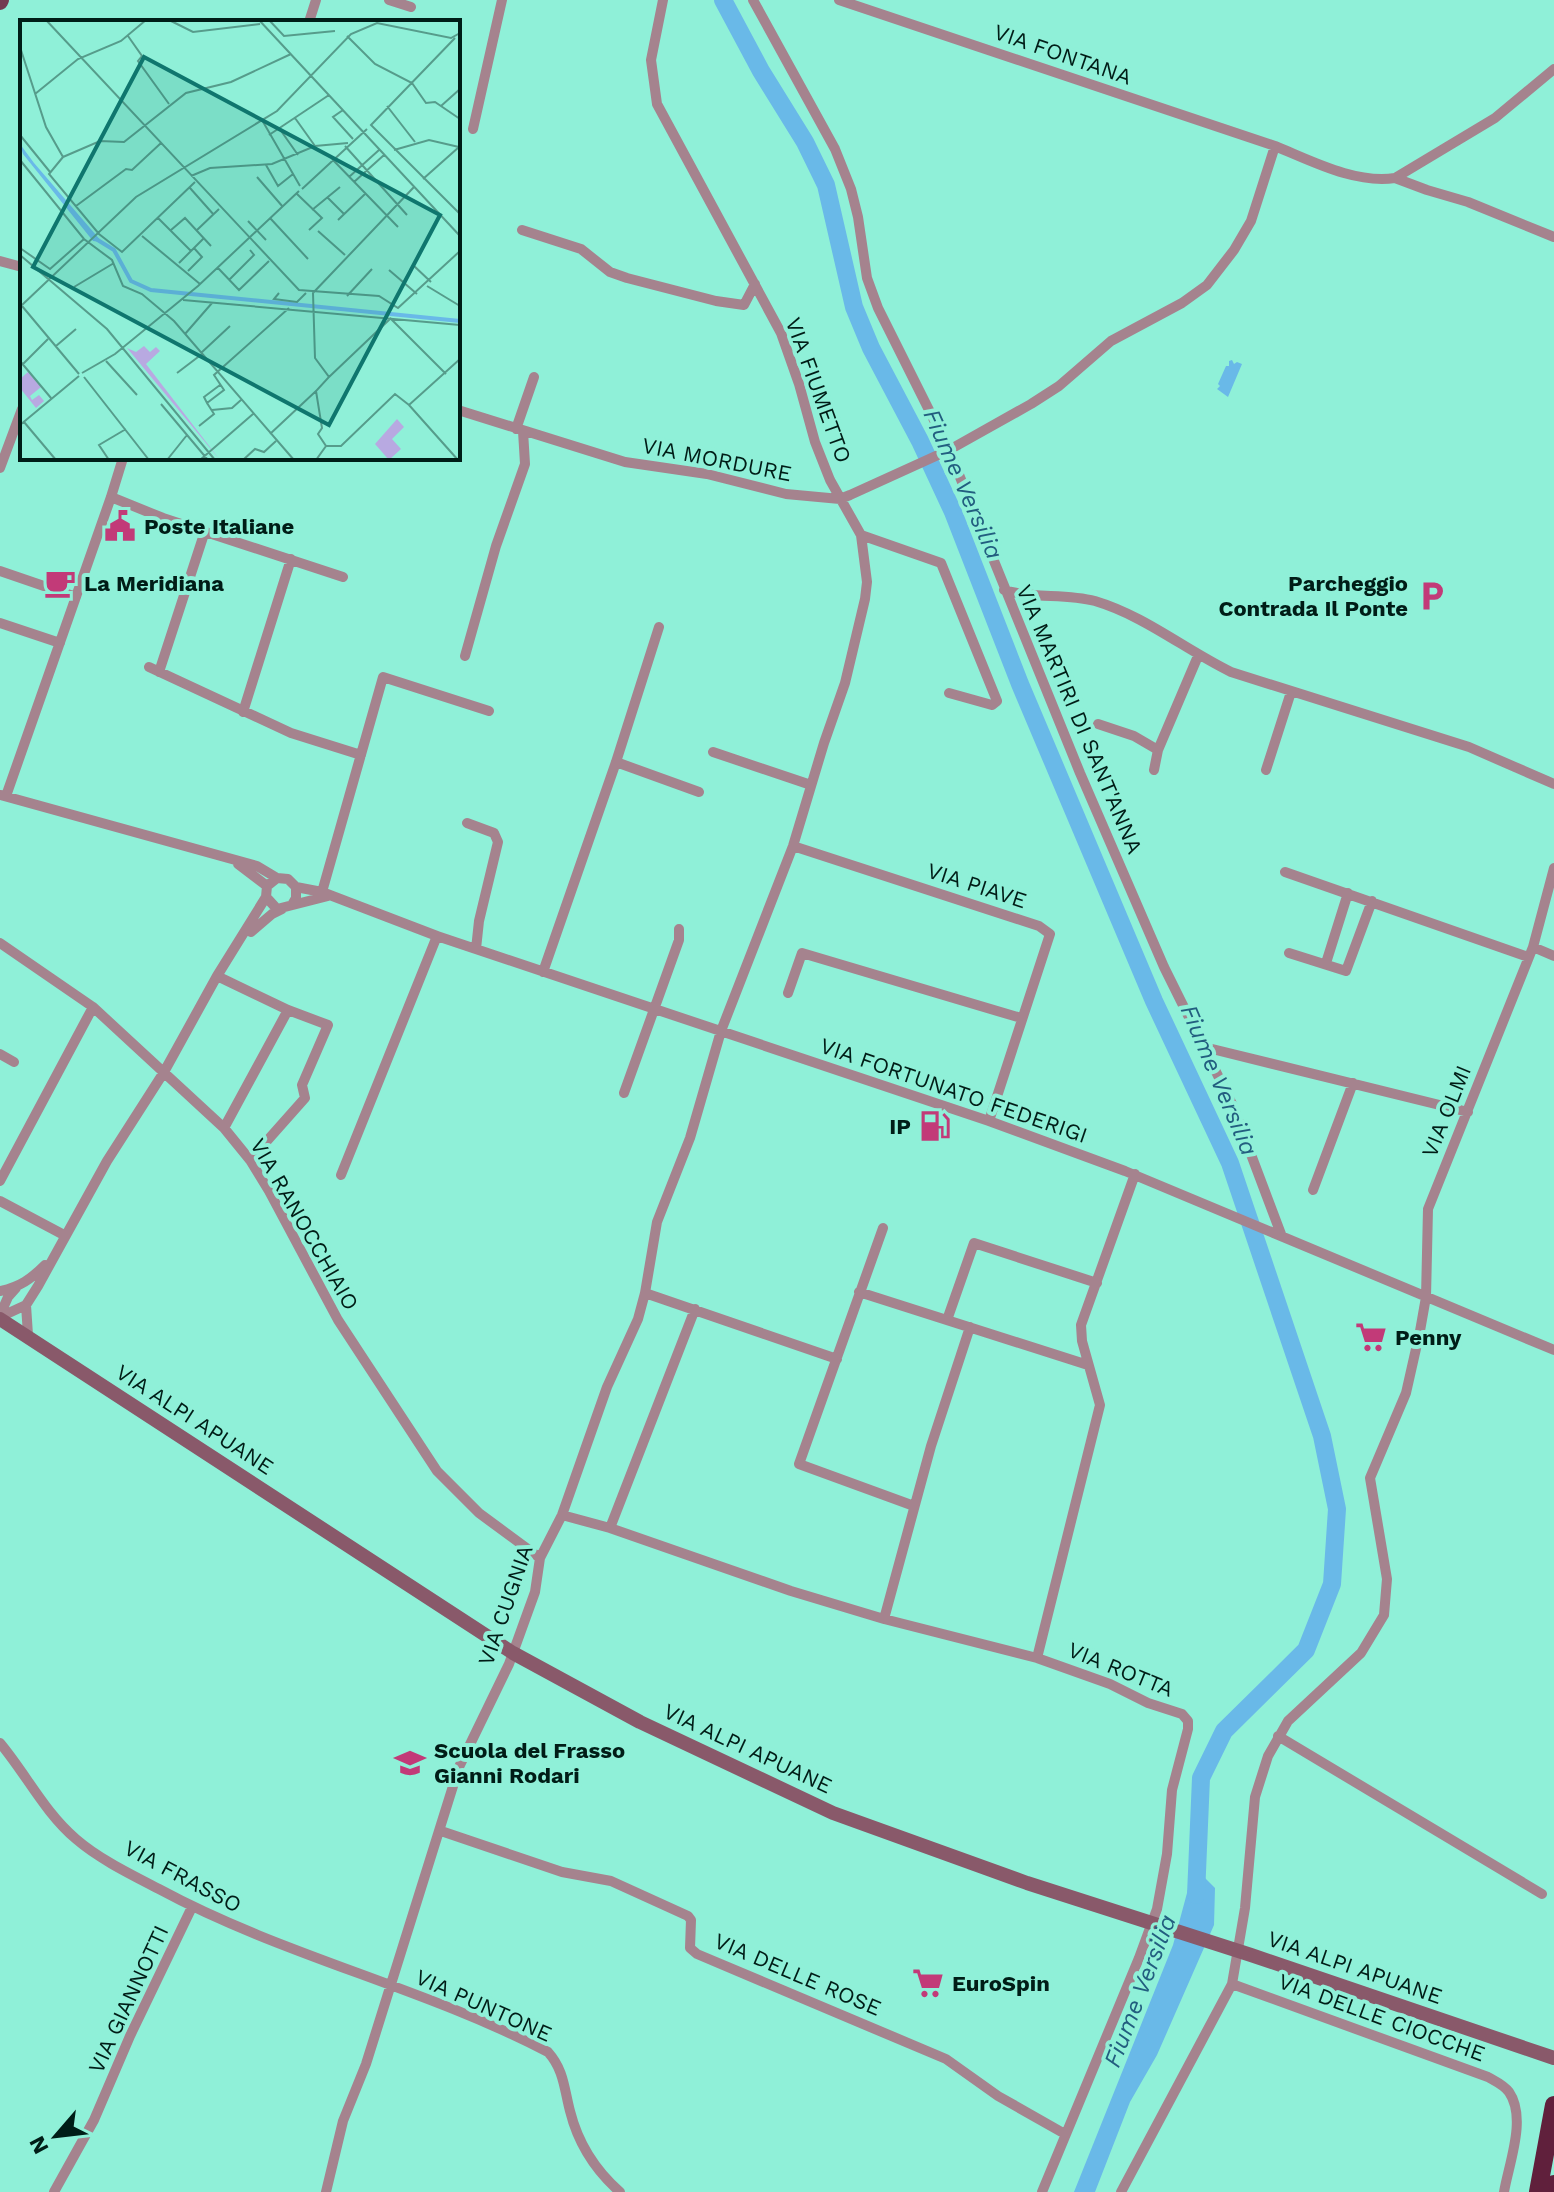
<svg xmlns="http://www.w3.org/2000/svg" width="1554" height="2192" viewBox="0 0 1554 2192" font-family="'Work Sans',sans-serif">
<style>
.water{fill:#69b9e8}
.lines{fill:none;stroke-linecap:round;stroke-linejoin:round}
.river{stroke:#69b9e8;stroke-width:18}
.street{stroke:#a5838e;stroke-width:10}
.secondary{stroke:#89596a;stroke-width:14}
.primary{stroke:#733b51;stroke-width:16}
.highway{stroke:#60203c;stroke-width:18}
.labels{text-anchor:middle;stroke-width:8;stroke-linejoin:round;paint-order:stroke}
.street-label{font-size:22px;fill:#001d17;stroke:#8ff0d8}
.poi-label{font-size:22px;font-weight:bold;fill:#001d17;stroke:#8ff0d8;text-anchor:start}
.water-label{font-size:24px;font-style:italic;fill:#225e7f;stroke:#8ff0d8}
.inset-river{fill:none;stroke:#69b9e8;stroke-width:4}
.inset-road{fill:none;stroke:#569c8b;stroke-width:2}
.view{fill:#0f766e;fill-opacity:0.15;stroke:#0f766e;stroke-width:4}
.inset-edge{fill:none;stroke:#001d17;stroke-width:4}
</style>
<rect width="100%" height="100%" fill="#8ff0d8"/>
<!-- water -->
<path class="water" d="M1232,360L1234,364L1237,362L1242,364L1228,397L1217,389L1220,386L1218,384L1226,366H1229V361Z
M1194,1867L1215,1888L1214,1925L1157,2055L1130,2102L1095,2192H1074L1173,1945Z"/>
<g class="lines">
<!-- river -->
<path class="river" d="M723,0L761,71L805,142L826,185L854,307L871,348L920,441L953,512L1020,684L1154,1001L1230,1163L1322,1436L1337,1509L1332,1584L1306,1650L1224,1731L1201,1778L1196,1895"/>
<!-- street -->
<path class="street" d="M389,0L411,7
M753,0L835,149L851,189L858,217L867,278L878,308L949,450L1080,773L1164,967L1232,1104L1281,1234
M839,0L1275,146
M309,22L316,0
M473,129L502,0
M1395,178L1427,190L1468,202L1554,237
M522,230L581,249L610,272L627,278L716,301L744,305L755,284
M0,261L22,267
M458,410L625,462L707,474L786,494L840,499L850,495L949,450L1031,404L1059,386L1111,341L1182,303L1207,285L1234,250L1251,221L1275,146C1312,161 1355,184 1395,178L1495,118L1554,69
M516,429L534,377
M0,468L22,409
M111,497L163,518L343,577
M861,535L941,563L997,701L992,705L949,693
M0,571L76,597
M1004,590C1033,599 1065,593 1095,601C1145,616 1184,649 1231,672L1469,747L1554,784
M0,623L60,643
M465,656L496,546L525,464L523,431
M149,667L291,733L361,755
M159,672L205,531
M243,712L291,559
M1098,724L1134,736L1158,750
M713,752L811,785
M616,762L699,792
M1154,770L1158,750L1198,656
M1266,770L1291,692
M1,795L257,866L277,878
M6,796L111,497L123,458
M467,823L494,833L498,842L479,921L476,949
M793,846L1039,926L1050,934L989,1121
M238,864L267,886
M1285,872L1528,957
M296,887L322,892L437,936L989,1121L1125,1171L1554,1350
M322,892L383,677L489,711
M293,903L296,898V887L288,879L277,878L267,886L266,897L277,909L328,896
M251,932L272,914L282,909
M0,943L93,1007L224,1128L250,1160L269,1191L338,1320L437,1471L479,1513L540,1558
M1533,947L1554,956
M1289,953L1346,971L1372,901
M1326,963L1348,893
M543,972L616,762L659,627
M217,976L288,1010L328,1025L302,1085L305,1098L250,1160
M788,993L802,953L1021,1018
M1204,1047L1468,1112
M0,1054L14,1062
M624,1093L679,940V929
M224,1128L288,1010
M341,1175L437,936
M0,1181L93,1007
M1313,1190L1353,1083
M0,1201L64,1235
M883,1228L799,1464L914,1506
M0,1291C20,1287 31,1279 45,1265
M859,1292L1088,1365
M645,1293L837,1359
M26,1305L28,1335
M0,1315L8,1297L16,1288
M0,1317L26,1305L38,1286L107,1161L164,1072L217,976L266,897
M947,1320L974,1243L1097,1283
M562,1515L610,1528L791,1591L884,1619L1037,1658L1110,1684L1148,1703L1182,1714L1188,1721V1729L1172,1790L1167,1854L1157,1909L1139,1958L1042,2192
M610,1528L695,1309
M884,1619L931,1446L970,1327
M1037,1658L1100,1405L1082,1341L1081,1325L1135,1174
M1278,1736L1542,1894
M0,1743C26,1774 45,1813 76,1839C99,1859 132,1875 159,1889C283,1956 423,1987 548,2052C564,2070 564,2088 570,2111C578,2143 595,2170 620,2192
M441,1831L562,1872L611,1881L688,1916L691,1920L690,1948L697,1954L946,2059L998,2096L1065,2134
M1232,1984L1488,2077C1495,2081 1504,2085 1509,2092C1527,2118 1509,2163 1504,2192
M54,2192L94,2120L130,2036L192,1907
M326,2192L343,2121L366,2064L459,1767L509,1664L535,1592L540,1558L562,1515L607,1387L638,1319L645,1293L657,1222L690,1138L721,1031L793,846L824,743L845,683L865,599L867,582L861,535L830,480L815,442L799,384L781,333L657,104L651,60L663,0
M1121,2192L1232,1984L1245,1908L1255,1797L1268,1756L1288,1721L1361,1653L1384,1615L1387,1579L1370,1478L1406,1393L1420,1331L1426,1297L1428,1209L1533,947L1554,868"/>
<!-- secondary -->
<path class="secondary" d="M0,1319L513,1653L640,1722L833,1813L1027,1883L1251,1955L1554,2058"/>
<!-- primary -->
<path class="primary" d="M0,2L1,0"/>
<!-- highway -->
<path class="highway" d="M1538,2192L1554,2105
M1553,2192L1554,2184"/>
</g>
<!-- icons -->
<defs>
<symbol id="civic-bare" viewBox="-9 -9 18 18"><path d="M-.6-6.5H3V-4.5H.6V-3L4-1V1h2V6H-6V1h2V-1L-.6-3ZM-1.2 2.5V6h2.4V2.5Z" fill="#c23a78" stroke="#8ff0d8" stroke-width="2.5" paint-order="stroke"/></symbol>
<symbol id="cafe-bare" viewBox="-9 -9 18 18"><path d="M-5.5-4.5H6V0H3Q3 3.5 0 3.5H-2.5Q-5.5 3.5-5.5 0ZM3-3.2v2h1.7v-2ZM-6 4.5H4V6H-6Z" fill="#c23a78" stroke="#8ff0d8" stroke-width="2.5" paint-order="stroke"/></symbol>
<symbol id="parking-bare" viewBox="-9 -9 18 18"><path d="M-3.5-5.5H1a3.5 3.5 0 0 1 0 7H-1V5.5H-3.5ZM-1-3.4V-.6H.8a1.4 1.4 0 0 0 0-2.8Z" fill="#c23a78" stroke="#8ff0d8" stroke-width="2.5" paint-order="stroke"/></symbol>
<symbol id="fuel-bare" viewBox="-9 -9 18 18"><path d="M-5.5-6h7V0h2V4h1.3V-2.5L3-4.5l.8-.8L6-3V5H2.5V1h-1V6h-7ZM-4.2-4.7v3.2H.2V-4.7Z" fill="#c23a78" stroke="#8ff0d8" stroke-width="2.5" paint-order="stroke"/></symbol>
<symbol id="supermarket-bare" viewBox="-9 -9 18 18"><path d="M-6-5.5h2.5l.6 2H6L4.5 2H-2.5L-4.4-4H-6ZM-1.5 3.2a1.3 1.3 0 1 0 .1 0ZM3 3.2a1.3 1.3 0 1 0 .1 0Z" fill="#c23a78" stroke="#8ff0d8" stroke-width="2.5" paint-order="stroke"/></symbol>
<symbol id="school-bare" viewBox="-9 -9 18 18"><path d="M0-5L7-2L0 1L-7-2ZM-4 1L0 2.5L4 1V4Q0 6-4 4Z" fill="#c23a78" stroke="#8ff0d8" stroke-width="2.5" paint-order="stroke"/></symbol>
</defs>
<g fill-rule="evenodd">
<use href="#civic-bare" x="98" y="504" width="44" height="44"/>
<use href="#cafe-bare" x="38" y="561" width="44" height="44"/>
<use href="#parking-bare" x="1410" y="574" width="44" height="44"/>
<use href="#fuel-bare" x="913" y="1104" width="44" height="44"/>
<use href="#supermarket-bare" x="1349" y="1315" width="44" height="44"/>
<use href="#school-bare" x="388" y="1741" width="44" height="44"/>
<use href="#supermarket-bare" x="906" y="1961" width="44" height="44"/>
</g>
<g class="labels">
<!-- street labels -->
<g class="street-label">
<text transform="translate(1063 54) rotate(19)" y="8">VIA FONTANA</text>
<text transform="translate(819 390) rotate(70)" y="8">VIA FIUMETTO</text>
<text transform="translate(717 459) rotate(11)" y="8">VIA MORDURE</text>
<text transform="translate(1080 719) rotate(67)" y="8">VIA MARTIRI DI SANT'ANNA</text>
<text transform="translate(977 885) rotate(18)" y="8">VIA PIAVE</text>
<text transform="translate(954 1090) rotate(19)" y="8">VIA FORTUNATO FEDERIGI</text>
<text transform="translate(1446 1111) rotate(-68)" y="8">VIA OLMI</text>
<text transform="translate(305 1224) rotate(60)" y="8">VIA RANOCCHIAIO</text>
<text transform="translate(195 1419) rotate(33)" y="8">VIA ALPI APUANE</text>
<text transform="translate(505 1605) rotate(-71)" y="8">VIA CUGNIA</text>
<text transform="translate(1121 1669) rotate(22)" y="8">VIA ROTTA</text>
<text transform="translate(748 1748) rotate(25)" y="8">VIA ALPI APUANE</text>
<text transform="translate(183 1876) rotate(28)" y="8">VIA FRASSO</text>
<text transform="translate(1355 1967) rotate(19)" y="8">VIA ALPI APUANE</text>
<text transform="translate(798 1974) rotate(23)" y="8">VIA DELLE ROSE</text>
<text transform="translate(128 1999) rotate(-65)" y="8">VIA GIANNOTTI</text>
<text transform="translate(484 2005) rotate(24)" y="8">VIA PUNTONE</text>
<text transform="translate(1382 2017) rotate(20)" y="8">VIA DELLE CIOCCHE</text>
</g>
<!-- poi labels -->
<g class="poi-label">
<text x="144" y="534">Poste Italiane</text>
<text x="84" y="591">La Meridiana</text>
<text x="1408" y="591" text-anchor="end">Parcheggio<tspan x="1408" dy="25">Contrada Il Ponte</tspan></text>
<text x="911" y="1134" text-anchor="end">IP</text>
<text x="1395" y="1345">Penny</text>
<text x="434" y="1758">Scuola del Frasso<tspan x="434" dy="25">Gianni Rodari</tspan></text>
<text x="952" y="1991">EuroSpin</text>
</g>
<!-- water labels -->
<g class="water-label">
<text transform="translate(963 484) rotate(66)" y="8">Fiume Versilia</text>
<text transform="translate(1219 1080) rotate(67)" y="8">Fiume Versilia</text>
<text transform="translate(1140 1991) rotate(-69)" y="8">Fiume Versilia</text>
</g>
</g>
<!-- overview -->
<g transform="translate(20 20)">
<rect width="440" height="440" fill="#8ff0d8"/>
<path d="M124,326L130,332L136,327L140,331L126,344L200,440L107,328L116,332ZM8,352L21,367L10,376L12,380L19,375L24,381L16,388L0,368V359ZM377,399L384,407L372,419L381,429L369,440L355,424Z" fill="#b8a9e1"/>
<path d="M0,124L14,143L82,222L73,221L3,134Z" fill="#69b9e8"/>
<path class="inset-river" d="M76,219L94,230L111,261L131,270L440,301"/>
<path class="inset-road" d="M26,0L279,270L359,276L378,288L440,231M149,0L173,12L240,4M239,0L440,216M249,0L264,16L315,11M108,16L122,36L118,41L149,84M327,16L355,44L392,63L406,83L415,82L440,99M435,18L351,105L440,194M0,27L26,107L43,137M15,74L58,39L101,21L126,0M367,86L395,122M421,86L440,69M323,90L313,97L333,119M275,98L295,126M242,100L280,166M259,108L278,135M0,115L30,152M249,115L309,75M325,126L387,195M374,130L409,120L439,127M43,137L80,121L104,122L166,73L211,62L271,34M43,137L29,154L79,214L102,232L175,162M312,139L378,207M0,140L64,219L92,240L103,266L122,274L154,301L274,440M246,145L258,166L273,154M171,156L190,148L252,144L295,126L328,123M237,157L263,187M329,157L359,130M403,159L439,127M334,162L364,135M170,168L194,195M282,169L347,109M277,174L302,198L289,210M307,177L324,194M56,186L106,149L112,150L141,123M292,190L320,167M138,198L171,231M250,198L288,239M318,200L345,174M228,201L246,220M151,210L165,198L191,226M177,210L199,189M298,211L325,235M122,216L180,264M0,228L30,249L64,219M0,235L87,309L195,440M159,243L184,218M198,248L219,270L249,241M369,250L397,274M390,250L394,246L411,262M168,251L182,237L174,228M209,260L234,235L230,230M407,266L440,286M54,267L94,243M259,273L254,279L277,282L286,273M327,276L352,249M163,280L440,305M2,285L116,177L257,91L331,14L357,3L431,18L440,13M2,286L59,354M370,298L426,354M165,314L192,283M36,326L56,309M181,333L210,306M0,341L31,378M86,341L117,375M3,344L28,319M62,353L95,334L178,266L279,171M157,353L182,334M64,357L129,440M309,357L370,299M200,365L184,377L187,383L204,370L194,355L269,288M141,384L188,440M389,385L438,440M192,390L212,388L221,380M4,402L36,440M0,405L59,356M179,406L194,394L187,383M250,414L296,371M306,426H321L375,374L389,385L440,339M89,440L79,425L106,409M147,440L167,415M180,440L233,394M223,440L235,429L244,432L256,421M296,440L306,426L298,414L302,408L296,371L309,357L295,338L293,273L394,167"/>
<path class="view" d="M124,37L420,195L309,405L13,247Z"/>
<rect width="440" height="440" class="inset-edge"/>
</g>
<!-- north arrow -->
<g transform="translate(56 2136) rotate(242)" stroke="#8ff0d8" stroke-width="6" paint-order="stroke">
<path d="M0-6L14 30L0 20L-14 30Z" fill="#001d17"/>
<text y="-12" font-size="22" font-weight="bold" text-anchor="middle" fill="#001d17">N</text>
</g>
</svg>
